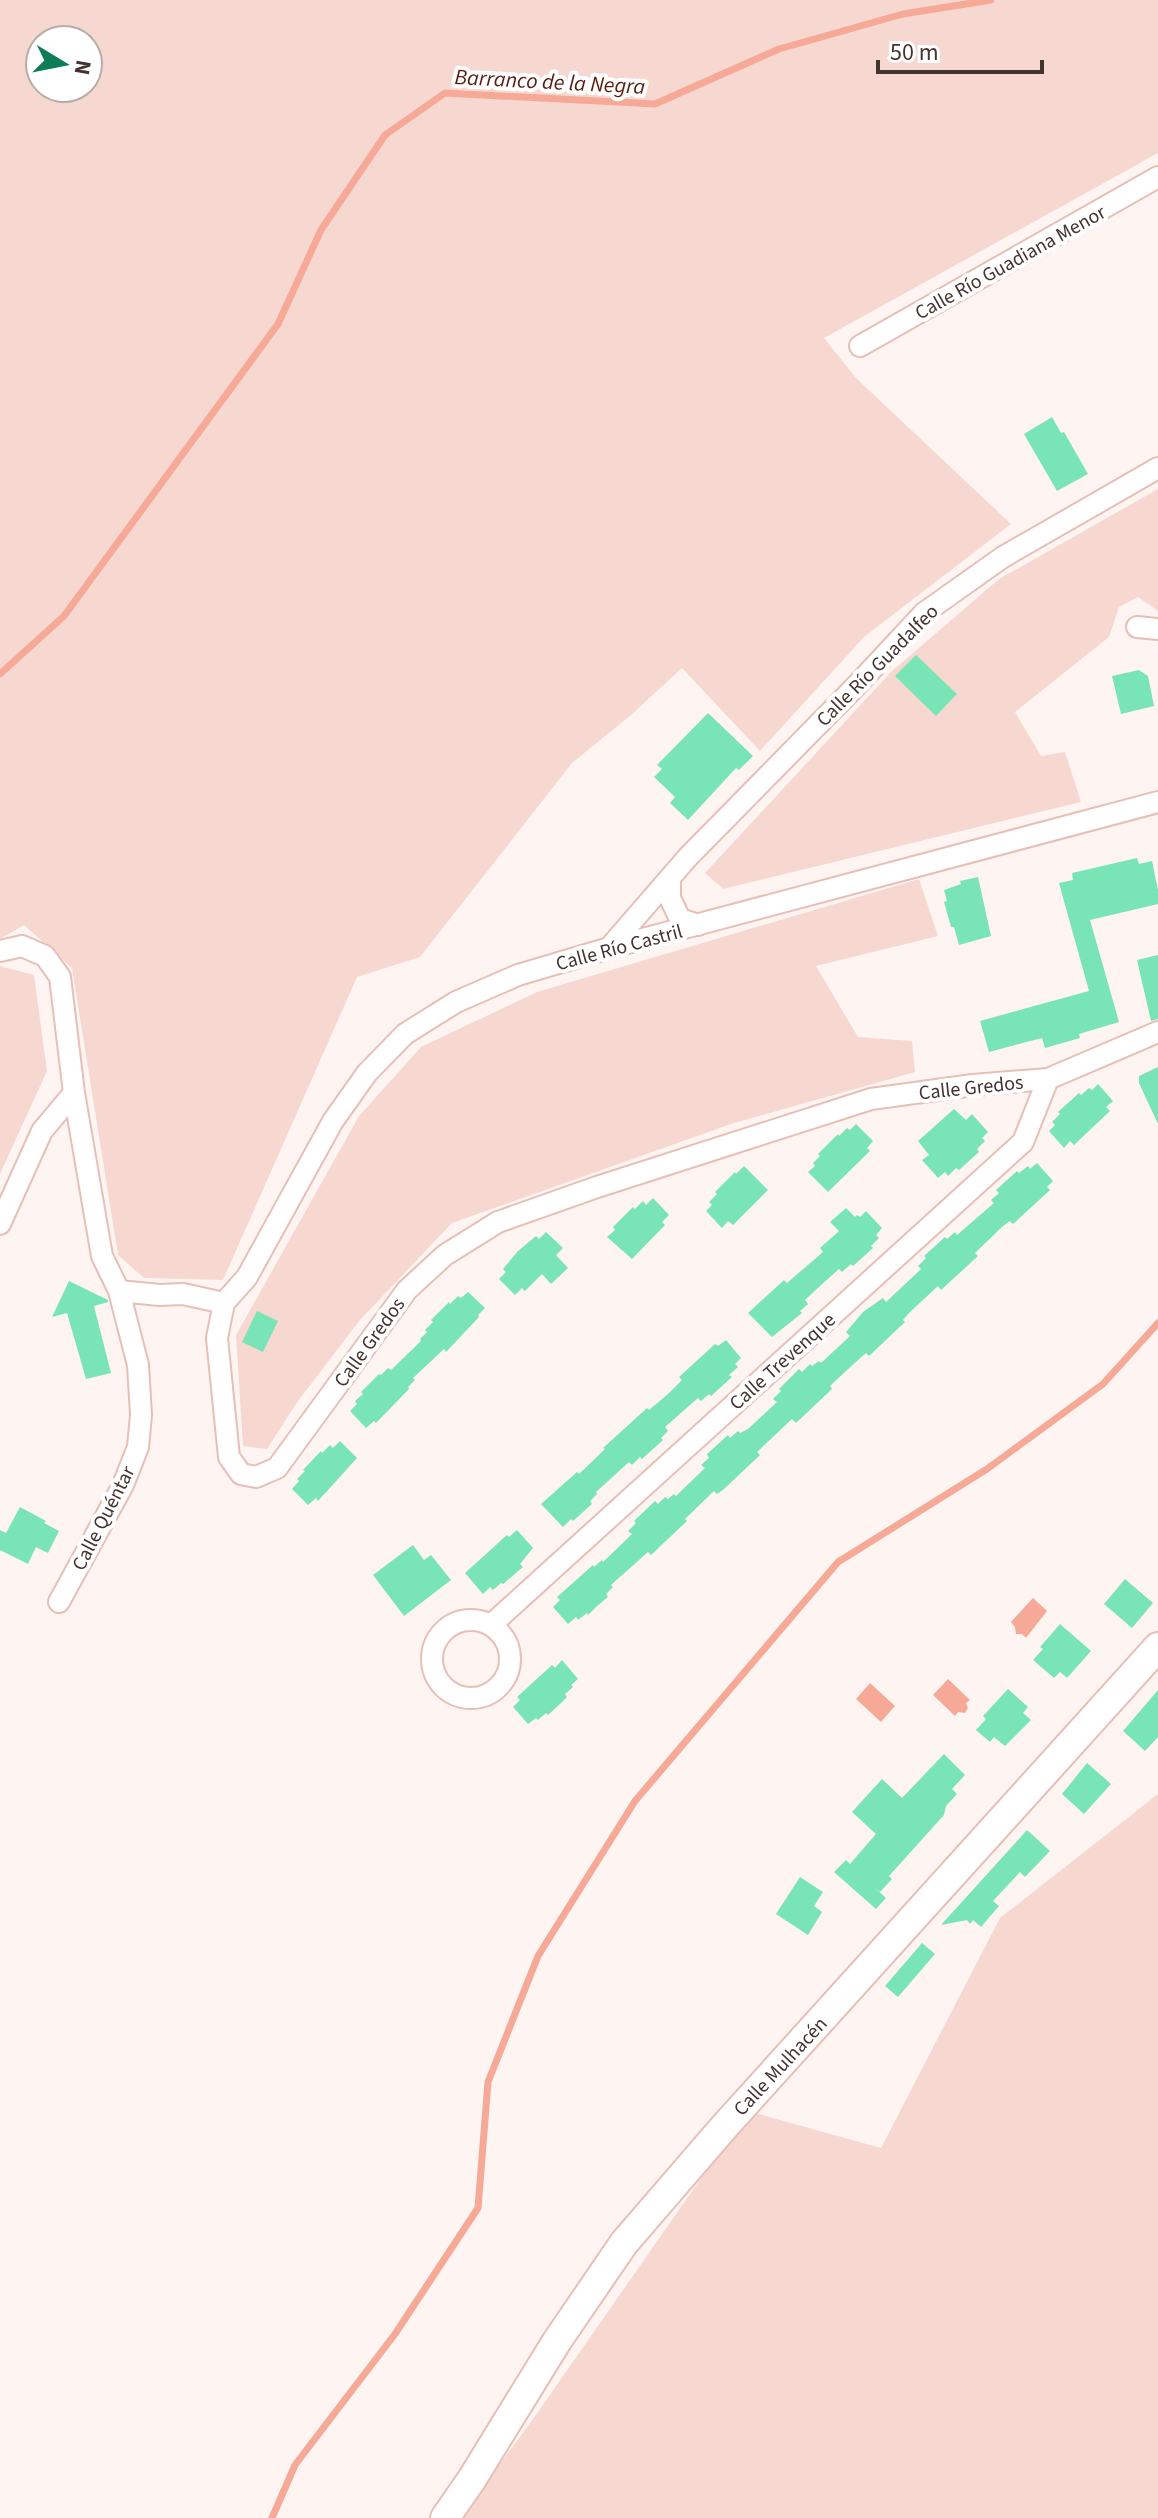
<svg xmlns="http://www.w3.org/2000/svg" width="1158" height="2518" viewBox="0 0 1158 2518" font-family="'Source Sans 3',sans-serif">
<style>
.green{fill:#f7d8d1;fill-rule:evenodd}
.water{fill:#f6a996}
.lines{fill:none;stroke-linecap:round;stroke-linejoin:round}
.stream{stroke:#f6a996;stroke-width:7}
.building{fill:#79e4b5}
.street-casing{stroke:#e7bfb5;stroke-width:24}
.secondary-casing{stroke:#e7bfb5;stroke-width:32}
.street{stroke:#fff;stroke-width:20}
.secondary{stroke:#fff;stroke-width:28}
.labels{text-anchor:middle;stroke-width:8;stroke-linejoin:round;paint-order:stroke}
.street-label{font-size:20px;fill:#433430;stroke:#fff}
.water-label{font-size:22px;font-style:italic;fill:#581d10;stroke:#fff}
</style>
<rect width="100%" height="100%" fill="#fef5f3"/>
<!-- green -->
<path class="green" d="M0,0H1158V153L824,338L856,378L1011,524L864,637L760,751L682,668L631,715L572,763L420,957L357,977L223,1280L144,1278L118,1255L72,968L24,925L0,939ZM40,40H88V88H40Z
M1158,489V611L1138,597L1119,607L1109,637L1015,712L1041,756L1065,752L1081,802L723,889L705,873L891,672L999,579Z
M919,879L938,936L816,966L858,1037L912,1041L915,1072L731,1124L452,1223L360,1320L298,1401L267,1449L243,1446L236,1335L359,1116L421,1047L537,992Z
M0,966L34,975L47,1071L0,1174Z
M1158,1794V2518H460L533,2419L748,2111L881,2148L1000,1918Z"/>
<!-- water -->
<path class="water" d="M1033,1598L1047,1611L1026,1638L1022,1634H1016L1015,1627L1011,1622Z
M948,1679L970,1700L966,1703L968,1708L965,1713L958,1712L955,1716L933,1695Z
M870,1683L895,1706L881,1722L856,1699Z"/>
<g class="lines">
<!-- stream -->
<path class="stream" d="M0,674L64,616L278,324L321,230L385,135L445,93L655,104L779,49L903,14L991,0
M272,2518L295,2465L395,2334L478,2208L488,2082L538,1956L635,1801L838,1562L987,1469L1103,1384L1158,1323"/>
</g>
<!-- building -->
<path class="building" d="M1052,417L1061,433L1064,432L1088,474L1057,491L1024,434Z
M916,655L957,694L936,716L895,676Z
M1139,670L1148,676L1154,706L1121,714L1112,676Z
M708,713L753,756L739,770L736,768L688,820L670,803L675,797L654,777L662,769L657,765Z
M1137,858L1139,864L1152,861L1158,890V904L1090,920L1119,1022L1079,1034L1080,1038L1045,1048L1042,1038L989,1052L980,1021L1089,991L1059,883L1073,880L1072,873Z
M978,877L991,936L959,945L954,927H951L944,902L947,901L944,890L961,884L960,881Z
M1158,955V1019L1151,1021L1137,960Z
M1158,1067V1124L1139,1083V1076Z
M1098,1084L1113,1101L1106,1107L1110,1111L1074,1145L1070,1141L1064,1148L1049,1131L1055,1125L1052,1122L1060,1114L1058,1112L1079,1093L1081,1095L1089,1088L1092,1090Z
M954,1109L966,1120L972,1114L988,1132L982,1138L985,1141L977,1149L979,1152L959,1170L956,1168L948,1176L945,1172L938,1178L922,1160L929,1155L918,1141Z
M856,1124L873,1141L867,1148L870,1151L828,1192L808,1172L815,1166L813,1163L820,1156L818,1154L838,1134L839,1136L847,1128L850,1130Z
M1037,1163L1053,1181L1047,1187L1050,1190L1013,1224L1010,1221L1003,1226L975,1253L978,1256L941,1290L938,1286L909,1313L903,1320L905,1322L869,1356L866,1353L847,1370L830,1386L832,1389L796,1423L792,1419L757,1452L760,1455L724,1489L717,1494L714,1491L685,1519L687,1521L651,1555L648,1552L611,1585L613,1587L606,1594L608,1597L597,1606L588,1615L587,1613L578,1620L576,1617L568,1624L553,1607L560,1600L557,1597L593,1565L594,1567L602,1560L603,1562L632,1534L628,1531L636,1523L634,1521L655,1501L658,1504L665,1497L668,1499L674,1494L676,1496L705,1468L701,1465L709,1458L707,1454L728,1435L730,1438L738,1431L740,1433L748,1429L777,1402L773,1399L781,1391L779,1389L799,1369L802,1372L810,1364L812,1366L819,1361L821,1363L850,1336L846,1332L863,1312L883,1298L886,1302L921,1269L918,1266L926,1258L924,1256L945,1237L947,1239L955,1232L957,1235L994,1203L991,1200L999,1193L996,1190L1017,1171L1019,1173L1028,1166L1030,1169Z
M744,1166L768,1190L733,1225L728,1221L722,1228L706,1211L712,1205L709,1202L717,1194L715,1192L735,1172L736,1174Z
M653,1198L669,1215L662,1222L665,1225L632,1259L607,1237L615,1230L613,1227L633,1207L635,1209L643,1201L646,1205Z
M846,1208L855,1217L857,1215L860,1217L866,1211L882,1228L876,1235L879,1238L871,1246L873,1248L853,1266L851,1264L842,1272L839,1269L820,1286L805,1300L808,1304L800,1311L802,1313L772,1337L748,1313L784,1280L787,1283L823,1252L820,1248L839,1231L830,1222Z
M546,1232L563,1248L556,1255L568,1268L551,1284L542,1274L525,1291L522,1288L515,1295L499,1279L506,1272L503,1269L518,1251L536,1236L539,1239Z
M69,1281L108,1300V1302L94,1306L111,1373L86,1379L67,1313L52,1317Z
M468,1292L485,1308L478,1315L479,1317L446,1352L444,1349L413,1378L415,1380L408,1387L409,1389L376,1423L374,1421L366,1428L350,1411L357,1404L355,1401L363,1394L361,1392L379,1374L381,1375L388,1368L391,1370L421,1341L420,1339L427,1332L425,1330L433,1322L431,1320L449,1302L450,1304L458,1296L461,1298Z
M257,1311L278,1321L263,1352L242,1342Z
M726,1340L741,1358L735,1364L738,1367L729,1375L732,1377L711,1396L709,1394L701,1401L698,1398L665,1427L668,1431L661,1438L663,1440L642,1459L640,1457L632,1465L629,1462L596,1492L597,1494L590,1501L592,1504L573,1521L571,1519L563,1527L541,1504L577,1472L579,1474L605,1449L603,1448L647,1408L649,1410L668,1394L682,1380L679,1377L715,1344L718,1346Z
M340,1441L357,1458L318,1501L316,1498L308,1505L292,1489L299,1481L297,1479L305,1471L303,1470L321,1451L322,1453L330,1445L333,1448Z
M20,1507L46,1521L44,1523L59,1531L48,1553L36,1547L28,1564L0,1550V1530L6,1533Z
M517,1530L533,1548L520,1564L523,1567L503,1584L501,1583L493,1590L490,1587L483,1594L465,1573L507,1535L509,1537Z
M413,1545L424,1560L431,1555L451,1580L404,1616L373,1575Z
M1125,1579L1153,1603L1132,1628L1104,1604Z
M1060,1624L1091,1651L1067,1678L1060,1672L1054,1678L1033,1660L1043,1649L1040,1647Z
M562,1660L578,1679L571,1685L573,1687L565,1694L567,1697L561,1703L548,1715L546,1713L538,1720L536,1718L528,1724L513,1707L520,1700L517,1697L552,1665L555,1668Z
M1008,1689L1028,1707L1023,1713L1031,1720L1005,1746L994,1737L990,1742L976,1730L986,1719L983,1716Z
M1158,1690V1737L1145,1751L1123,1731Z
M944,1754L965,1775L952,1789L957,1794L946,1806L944,1815L889,1876L892,1879L880,1892L873,1886L886,1898L876,1909L834,1872L846,1860L850,1864L876,1834L852,1812L882,1779L902,1798Z
M1087,1763L1111,1784L1084,1814L1062,1794Z
M1027,1830L1050,1851L1025,1877L1020,1872L993,1901L999,1906L981,1927L973,1920L970,1924L967,1920L941,1925Z
M800,1877L823,1892L814,1906L822,1912L808,1935L776,1914Z
M922,1943L935,1954L898,1997L885,1986Z"/>
<g class="lines">
<defs>
<path id="street" d="M860,346L1158,177
M1137,627L1158,629
M1158,802L609,948L518,975L456,1002L405,1034L367,1073L333,1121L247,1277L224,1303L217,1338L229,1457L241,1474L256,1477L277,1468L407,1290L445,1255L498,1222L597,1187L871,1099L973,1085L1048,1079L1158,1032
M670,879V898L680,919L698,925
M609,948L688,857L857,685L924,613L1003,557L1158,468
M0,951L22,946L45,956L60,977L74,1093L102,1256L119,1291L138,1365L141,1415L138,1447L123,1485L59,1602
M0,1224L42,1131L74,1093
M119,1291L160,1295L183,1294L224,1303
M432 1659a39 39 0 1 1 78 0a39 39 0 1 1-78 0Z
M491,1625L1023,1142L1048,1079"/>
<path id="secondary" d="M445,2518L472,2479L557,2341L624,2243L724,2127L1158,1647"/>
</defs>
<!-- street casing -->
<use href="#street" class="street-casing"/>
<!-- secondary casing -->
<use href="#secondary" class="secondary-casing"/>
<!-- street -->
<use href="#street" class="street"/>
<!-- secondary -->
<use href="#secondary" class="secondary"/>
</g>
<g class="labels">
<!-- street labels -->
<g class="street-label">
<text transform="translate(1010 262) rotate(-29)" y="7">Calle Río Guadiana Menor</text>
<text transform="translate(877 665) rotate(-45)" y="7">Calle Río Guadalfeo</text>
<text transform="translate(619 947) rotate(-15)" y="7">Calle Río Castril</text>
<text transform="translate(971 1087) rotate(-6)" y="7">Calle Gredos</text>
<text transform="translate(369 1342) rotate(-54)" y="7">Calle Gredos</text>
<text transform="translate(782 1361) rotate(-42)" y="7">Calle Trevenque</text>
<text transform="translate(103 1518) rotate(-63)" y="7">Calle Quéntar</text>
<text transform="translate(780 2066) rotate(-47)" y="7">Calle Mulhacén</text>
</g>
<!-- water labels -->
<g class="water-label">
<text transform="translate(550 81) rotate(3)" y="8">Barranco de la Negra</text>
</g>
</g>
<!-- north arrow -->
<g transform="translate(64 64) rotate(100)"><circle r="38" fill="#ffffff" stroke="#b4aeac" stroke-width="2"/>
<path d="M0-6L14 30L0 20L-14 30Z" fill="#0f7c58"/>
<text y="-12" font-size="22" font-weight="bold" text-anchor="middle" fill="#433430">N</text>
</g>
<!-- scale -->
<path d="M878 60v12h164v-12" fill="none" stroke="#433430" stroke-width="4"/>
<text x="890" y="60" font-size="24" fill="#433430" stroke="#ffffff" stroke-width="6" paint-order="stroke">50 m</text>
</svg>
